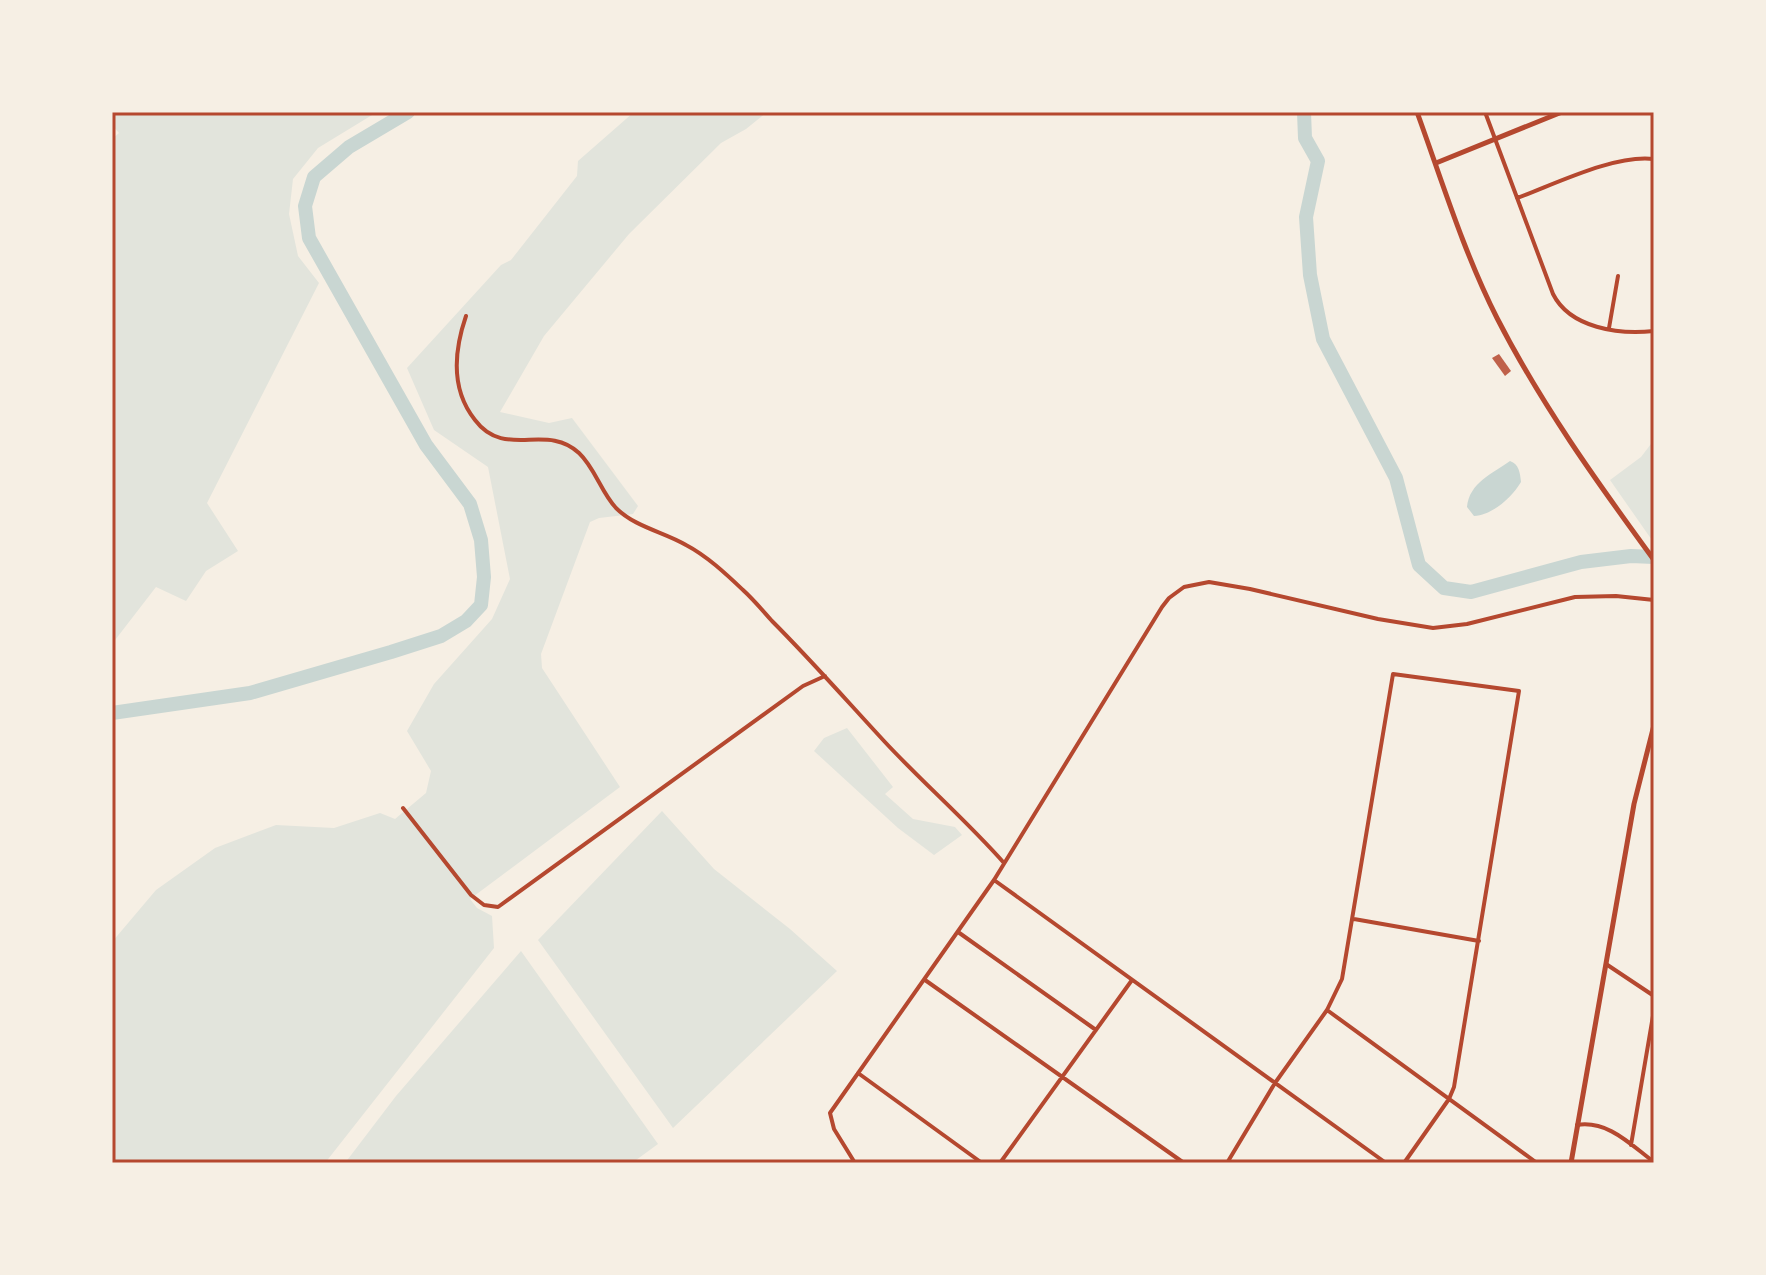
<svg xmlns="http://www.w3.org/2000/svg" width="1766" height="1275" viewBox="0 0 1766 1275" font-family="'Nunito Sans',sans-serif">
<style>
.green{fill:#e2e4dc}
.water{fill:#c9d6d2}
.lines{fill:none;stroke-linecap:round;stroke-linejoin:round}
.river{stroke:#c9d6d2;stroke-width:14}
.building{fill:#bf614a}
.minor{stroke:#b5482f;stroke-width:4}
.tertiary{stroke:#b5482f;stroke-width:5}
.secondary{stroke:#b5482f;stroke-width:5}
.neatline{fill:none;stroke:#b5482f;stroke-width:3}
</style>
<rect width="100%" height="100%" fill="#f6efe4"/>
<!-- green -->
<path class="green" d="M112,112H377L318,148L293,179L289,214L298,256L319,283L207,503L238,551L206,571L186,601L156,587L112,644V139L119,133L112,125Z
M634,112H767L746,129L721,143L629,234L544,336L500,412L549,423L572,418L638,506L633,514L599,518L590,522L541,654L542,668L620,787L470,899L477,908L492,916L494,948L325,1163H112V942L156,890L215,848L276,825L334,828L380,813L395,819L426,793L431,771L407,731L434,684L492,619L510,579L488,467L434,430L407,368L501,265L511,260L577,176L578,161Z
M1654,440V543L1610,480L1641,457Z
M847,728L893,787L885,794L913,819L955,827L962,835L934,855L898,828L814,751L824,738Z
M662,811L714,869L790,929L837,971L673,1128L538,940Z
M521,951L658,1144L632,1163H345L396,1096Z"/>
<!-- water -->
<path class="water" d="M1510,461C1519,464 1520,473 1521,482C1512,497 1493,515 1474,516L1467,507C1469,483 1493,473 1510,461Z"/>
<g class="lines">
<!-- river -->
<path class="river" d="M1304,112L1305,138L1318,161L1306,217L1310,275L1323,339L1396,478L1419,565L1444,588L1471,592L1581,562L1631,556L1654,557
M112,713L250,693L391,652L441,636L466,621L481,605L484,577L481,540L470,504L426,445L309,238L305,206L314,177L349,147L408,112"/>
</g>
<!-- building -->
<path class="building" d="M1499,354L1511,371L1505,376L1492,358Z"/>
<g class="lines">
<!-- minor -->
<path class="minor" d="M1485,112L1553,294C1570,328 1619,335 1654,331
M1517,198C1555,184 1615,154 1654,159
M466,316C454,351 451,390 475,420C505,460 546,422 579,453C595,468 601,492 616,508C635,527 664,532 686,545C707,556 726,574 743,590C754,600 763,611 772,621C811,660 847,701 884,741C923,783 966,820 1004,863
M1609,328L1618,276
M403,808L471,895L484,905L498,907L803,686L825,676
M994,880L1386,1163
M1354,919L1479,941
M958,932L1096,1030
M1606,964L1654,996
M925,980L1184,1163
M1327,1010L1537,1163
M858,1073L982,1163
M1577,1125C1608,1120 1631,1145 1654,1162
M1631,1145L1654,1010
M855,1163L834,1129L830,1113L994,880L1162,607L1169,598L1184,587L1209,582L1250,589L1378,619L1433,628L1467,624L1575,597L1616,596L1654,600
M1000,1163L1132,980
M1227,1163L1275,1083L1327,1010L1342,979L1393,674L1519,691L1454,1087L1449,1099L1404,1163"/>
<!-- tertiary -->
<path class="tertiary" d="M1436,163L1562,112
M1571,1163L1634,804L1654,725"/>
<!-- secondary -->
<path class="secondary" d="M1417,112C1442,181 1464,253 1497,318C1541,404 1597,482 1654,560"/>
</g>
<!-- border -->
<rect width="1766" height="1275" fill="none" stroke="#f6efe4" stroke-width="228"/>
<rect x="114" y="114" width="1538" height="1047" class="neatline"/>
</svg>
